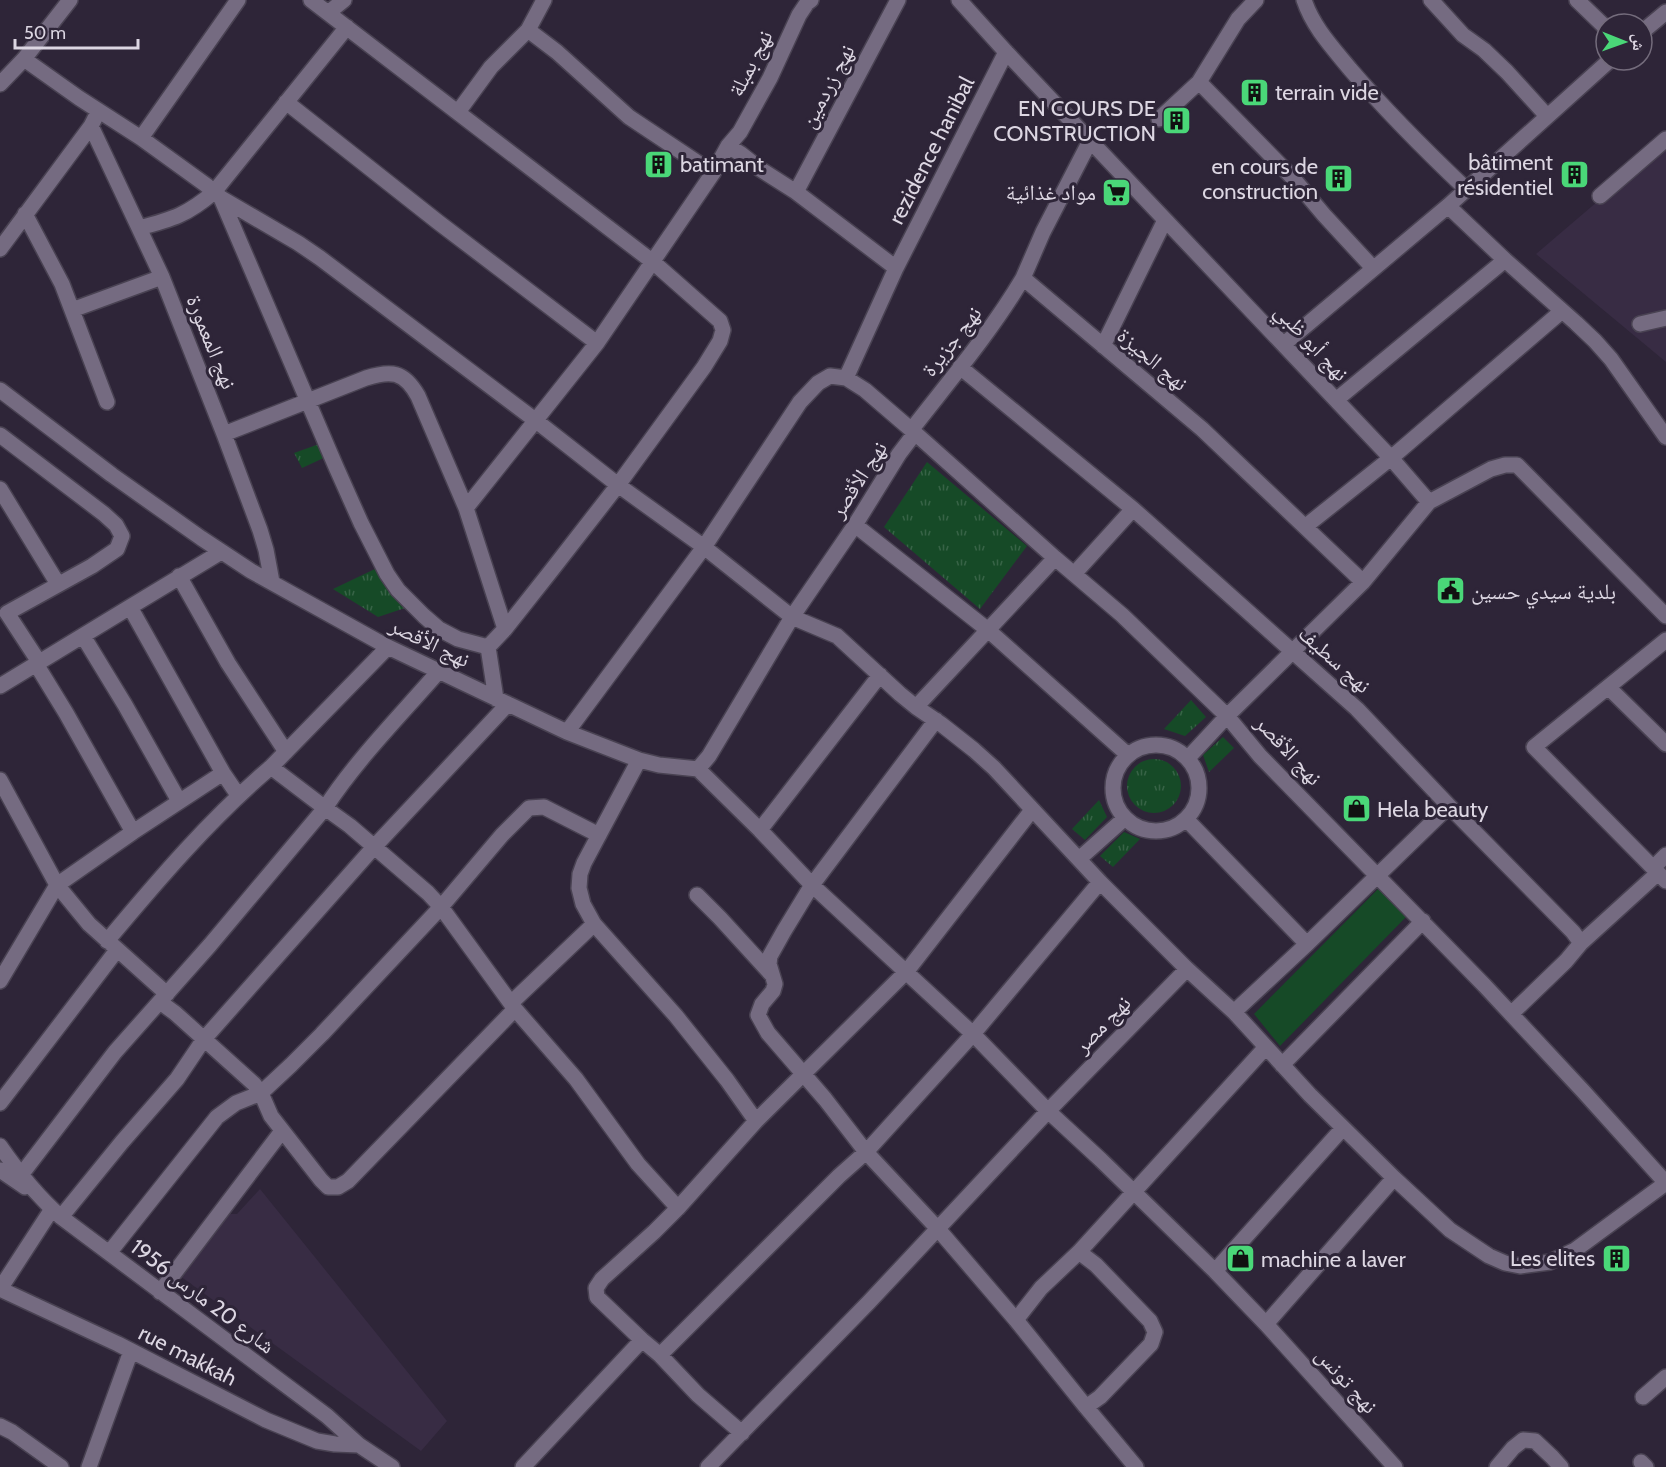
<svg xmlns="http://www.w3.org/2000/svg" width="1666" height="1467" viewBox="0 0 1666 1467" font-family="Cabin,'Noto Naskh Arabic',sans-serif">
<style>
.built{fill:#382c44}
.grass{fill:url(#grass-tufts)}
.garden{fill:#164a27}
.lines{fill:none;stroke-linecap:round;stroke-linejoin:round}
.minor-casing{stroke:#494252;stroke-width:18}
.minor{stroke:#756b81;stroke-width:15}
.labels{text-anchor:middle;stroke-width:6;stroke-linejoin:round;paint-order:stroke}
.street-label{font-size:22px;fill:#dcd6e2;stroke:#2e2538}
.poi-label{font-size:22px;fill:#dcd6e2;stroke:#2e2538;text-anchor:start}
</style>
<defs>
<pattern id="grass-tufts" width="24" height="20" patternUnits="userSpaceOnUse" patternTransform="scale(1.5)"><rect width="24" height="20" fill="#164a27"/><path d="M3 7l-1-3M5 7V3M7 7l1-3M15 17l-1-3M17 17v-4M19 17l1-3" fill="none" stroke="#376346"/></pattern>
</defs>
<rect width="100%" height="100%" fill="#2e2538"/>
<!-- built -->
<path class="built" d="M1666,143V362L1536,254Z
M260,1189L447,1421L421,1451L180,1276L223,1214H237Z"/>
<!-- grass -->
<path class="grass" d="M322,443L328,456L302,468L294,453Z
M927,462L1027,546L980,609L884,527Z
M377,568L405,608L378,617L333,589Z
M1191,700L1206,717L1185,736L1164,729Z
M1223,737L1234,748L1209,772L1203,755Z
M1127 786a27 27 0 1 1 54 0a27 27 0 1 1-54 0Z
M1099,800L1107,817L1085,840L1072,829Z
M1124,832L1140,839L1113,867L1100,856Z"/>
<!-- garden -->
<path class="garden" d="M1380,887L1407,916L1280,1046L1254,1014Z"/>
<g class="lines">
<defs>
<path id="minor" d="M311,0L653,262L720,321L723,330L720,341L704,367L618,485L551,571L505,629L488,647
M959,0L1006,52L1391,458L1429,502L1363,582L1227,716L1188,758
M1304,0C1313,27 1332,47 1350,69C1386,111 1426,151 1466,189
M1431,0L1463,35L1484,50L1507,72L1547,116
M1577,0L1606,28
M328,13L344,0
M528,30L544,0
M1642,32L1666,12
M24,59L79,98L141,138L206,185L221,198L298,243L320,258L535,420L618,485L704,547L792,617L837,636L900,694L916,707L941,724L974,750L994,768L1100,882L1187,969L1234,1012L1310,1095L1394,1178L1450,1230L1489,1256L1505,1263L1520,1266L1550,1262L1575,1250L1666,1183
M1199,82L1292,177L1324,215L1373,268
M0,84L24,59L70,0
M286,102L438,222L597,343
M458,112L491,67L528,30L557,52L629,117L713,173
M1159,119L1199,82L1238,19L1256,0
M91,126L162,277L224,434L260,530L266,550L272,582
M141,138L238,0
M1090,141L1043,232L1023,278L1202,429L1363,582
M728,146L741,154L760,169L796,192L896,268L846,378
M796,192L898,0
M1600,196L1666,139
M221,198L336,467L361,523L387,574L398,590L424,616L439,629L458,639L488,647L496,699
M1448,206L1505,260L1576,323L1595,341L1611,359L1666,437
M25,214L62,284L107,402
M139,228C173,219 187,215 214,192L347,27
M0,249L91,126L95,118
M896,268L1006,52
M72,310L162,277
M1640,324L1666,318
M1284,344L1448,206L1610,60
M1103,346L1165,220
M960,367L1133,509L1357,709L1449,806L1573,932L1581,943L1566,961L1511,1014
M0,390L112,475L201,538L251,571L388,647L567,732L639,760L659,765L698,769L709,756L792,617L855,525L899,454L915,433L1055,558L1122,615L1227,716L1260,756L1485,986L1583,1091L1666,1183
M1336,400L1505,260
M912,429C950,380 991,332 1023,278
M224,434L366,378C391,370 404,371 418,396L466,508L505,629
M0,435L104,514L116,525L122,536L117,549L92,566L7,613L39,662
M0,489L58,584
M1429,502L1491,469L1505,465H1517L1666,616
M466,508L597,343L713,173L728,146L740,132L770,78L799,15L807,3L811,0
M855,525L988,630L1128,755
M1306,526L1391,458L1562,311
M221,552L130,607L223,773L238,795
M1074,574L1133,509
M179,576L228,663L286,752
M83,636L125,705L179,801
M1666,640L1534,747L1666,881
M36,664L66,713L133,832
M439,671C400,716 357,759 325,808L350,826L428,893L441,907L515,1009L576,1079L638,1164L678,1208
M0,686L130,607
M1608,687L1666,744
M916,707L1055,558
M936,720L812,885L784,931L770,956L769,964L775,984L773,991L762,1004L758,1015L768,1033L825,1099L866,1152L938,1229L1016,1320L1086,1407L1100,1397L1151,1344L1155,1332L1150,1321L1096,1265L1079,1252
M567,732L704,547L800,402L818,383L830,376L846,378L865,390L915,433
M1113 788a43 43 0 1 1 86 0a43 43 0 1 1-86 0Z
M639,760L584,863L580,874L579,888L583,904L594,924L676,1016L727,1080L756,1121
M698,769L760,830L812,885L973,1034L1048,1111L1101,1160L1215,1271L1266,1324L1394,1178
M0,780L57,885L89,924L167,994
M1186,819L1307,944
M760,830L880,675
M1079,859L1125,818
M1653,868L1666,855
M697,895L720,918L772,975
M107,941C158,880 210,819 271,767
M1581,943L1658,873
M0,981L57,885L133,832L223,773
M160,1002L175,1013L254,1084L261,1093L271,1116L321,1180L328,1187H338L348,1181L515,1009
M511,1003L594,924
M1234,1012L1307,944L1449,806
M1282,1065L1423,921
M0,1103L117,950
M0,1146C18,1172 37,1196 61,1217L327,1416L359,1445L392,1467
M0,1170L25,1187
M21,1175L115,1052L210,945L325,808L271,767L388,647
M61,1217L122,1142L177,1079L204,1039L374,847L508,704
M109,1253L217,1117L236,1103L261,1093L291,1065L322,1034L441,907L502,835L529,808L544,807L599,835
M1215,1271L1343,1128
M0,1289L118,1344L266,1420L317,1441L335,1444L359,1445
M0,1289L52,1209
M160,1292L282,1131
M1016,1320L1041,1288L1079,1252L1266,1047
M1266,1324L1395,1467
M660,1355L642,1340L597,1297L596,1288L602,1279L654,1232L678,1208L756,1121L907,971L1032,810
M1643,1397L1666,1377
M1086,1407L1136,1467
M0,1426L12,1432L61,1467
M742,1433L698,1395L660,1355L839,1176L866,1152L973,1034L1100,882
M1641,1462L1646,1467
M89,1467L131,1351
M523,1467L642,1340
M708,1467L869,1302L1048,1111L1187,969
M1497,1467L1513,1448L1523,1440L1535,1441L1552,1457L1561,1467"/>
</defs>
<!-- minor casing -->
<use href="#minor" class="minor-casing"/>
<!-- minor -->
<use href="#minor" class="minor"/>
</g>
<!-- icons -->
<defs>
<symbol id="building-square" viewBox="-11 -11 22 22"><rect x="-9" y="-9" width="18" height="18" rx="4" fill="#4ad778" stroke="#2e2538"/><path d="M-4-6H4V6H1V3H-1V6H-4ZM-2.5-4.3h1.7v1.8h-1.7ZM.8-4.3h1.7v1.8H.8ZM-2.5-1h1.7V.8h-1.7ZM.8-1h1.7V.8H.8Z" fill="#111"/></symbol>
<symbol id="supermarket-square" viewBox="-11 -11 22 22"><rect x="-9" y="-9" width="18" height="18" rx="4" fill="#4ad778" stroke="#2e2538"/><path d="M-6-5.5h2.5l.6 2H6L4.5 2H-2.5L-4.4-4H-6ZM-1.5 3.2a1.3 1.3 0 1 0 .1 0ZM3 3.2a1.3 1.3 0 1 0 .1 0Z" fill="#111"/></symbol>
<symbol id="civic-square" viewBox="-11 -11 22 22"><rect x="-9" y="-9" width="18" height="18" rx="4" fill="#4ad778" stroke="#2e2538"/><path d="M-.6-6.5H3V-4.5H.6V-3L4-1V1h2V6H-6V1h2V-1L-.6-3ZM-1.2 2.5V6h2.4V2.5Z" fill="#111"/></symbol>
<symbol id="shop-square" viewBox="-11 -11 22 22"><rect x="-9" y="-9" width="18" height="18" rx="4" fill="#4ad778" stroke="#2e2538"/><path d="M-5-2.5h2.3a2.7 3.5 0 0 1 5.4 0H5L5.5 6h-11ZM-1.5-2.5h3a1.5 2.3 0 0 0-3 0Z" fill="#111"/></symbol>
</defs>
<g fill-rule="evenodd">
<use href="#building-square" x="1238" y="76" width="33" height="33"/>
<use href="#building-square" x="1160" y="104" width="33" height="33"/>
<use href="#building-square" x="642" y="148" width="33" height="33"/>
<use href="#building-square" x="1558" y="158" width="33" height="33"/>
<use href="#building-square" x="1322" y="162" width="33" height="33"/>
<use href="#supermarket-square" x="1100" y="176" width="33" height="33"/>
<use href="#civic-square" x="1434" y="574" width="33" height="33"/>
<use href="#shop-square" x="1340" y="792" width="33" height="33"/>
<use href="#building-square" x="1600" y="1242" width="33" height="33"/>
<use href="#shop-square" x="1224" y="1242" width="33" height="33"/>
</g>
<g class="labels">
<!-- street labels -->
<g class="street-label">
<text transform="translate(750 63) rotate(-63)" y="8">نهج بمبلة</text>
<text transform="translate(827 86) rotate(-62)" y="8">نهج زردمين</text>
<text transform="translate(931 150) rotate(-63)" y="8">rezidence hanibal</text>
<text transform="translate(951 341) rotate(-52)" y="8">نهج جزيرة</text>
<text transform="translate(212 342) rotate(68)" y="8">نهج المعمورة</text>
<text transform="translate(1312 342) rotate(47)" y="8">نهج أبو ظبي</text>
<text transform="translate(1153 359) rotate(40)" y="8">نهج الجيزة</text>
<text transform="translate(858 479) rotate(-57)" y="8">نهج الأقصر</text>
<text transform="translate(430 642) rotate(26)" y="8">نهج الأقصر</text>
<text transform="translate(1335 659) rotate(42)" y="8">نهج سطيف</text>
<text transform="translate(1289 750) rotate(47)" y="8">نهج الأقصر</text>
<text transform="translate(1102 1024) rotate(-46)" y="8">نهج مصر</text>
<text transform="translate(203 1296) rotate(37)" y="8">شارع 20 مارس 1956</text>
<text transform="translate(188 1355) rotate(27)" y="8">rue makkah</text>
<text transform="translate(1347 1380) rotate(48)" y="8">نهج تونس</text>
</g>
<!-- poi labels -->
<g class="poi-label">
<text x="1275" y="100">terrain vide</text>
<text x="1156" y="116" text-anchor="end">EN COURS DE<tspan x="1156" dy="25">CONSTRUCTION</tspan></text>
<text x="1553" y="170" text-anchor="end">bâtiment<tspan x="1553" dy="25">résidentiel</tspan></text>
<text x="680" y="172">batimant</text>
<text x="1318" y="174" text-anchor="end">en cours de<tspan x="1318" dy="25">construction</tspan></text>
<text x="1096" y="200" text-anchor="end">مواد غذائية</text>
<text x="1471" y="599">بلدية سيدي حسين</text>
<text x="1377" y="817">Hela beauty</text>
<text x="1595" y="1266" text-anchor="end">Les elites</text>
<text x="1261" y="1267">machine a laver</text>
</g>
</g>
<!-- north arrow -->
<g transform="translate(1624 42) rotate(91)"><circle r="28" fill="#2e2538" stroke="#746c7c" stroke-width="1.5"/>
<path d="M0-4.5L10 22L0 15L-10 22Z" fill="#4ad778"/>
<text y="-9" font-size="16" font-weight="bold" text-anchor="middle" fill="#dcd6e2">ش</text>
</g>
<!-- scale -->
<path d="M15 39v9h123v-9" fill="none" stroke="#dcd6e2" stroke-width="3"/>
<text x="24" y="39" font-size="18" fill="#dcd6e2" stroke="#2e2538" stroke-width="4.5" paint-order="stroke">50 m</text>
</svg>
